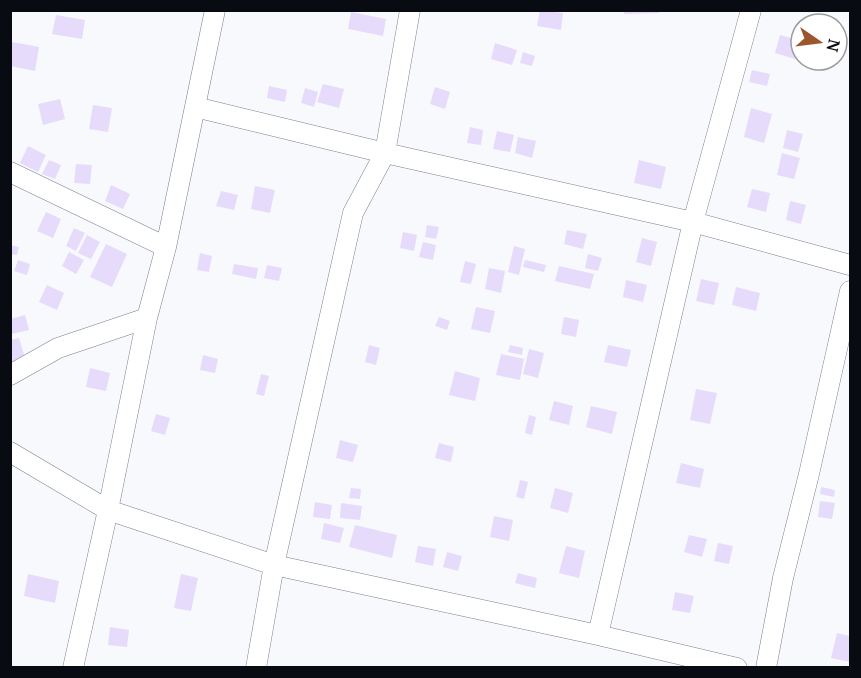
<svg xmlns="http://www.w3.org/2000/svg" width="861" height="678" viewBox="0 0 861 678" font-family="'PT Serif',serif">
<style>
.building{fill:#e7dbfb}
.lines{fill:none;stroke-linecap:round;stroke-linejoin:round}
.street-casing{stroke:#7b8093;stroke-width:21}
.street{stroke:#fff;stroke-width:20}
</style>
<rect width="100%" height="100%" fill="#f8f9fd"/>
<!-- building -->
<path class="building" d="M540,10L563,13L561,30L537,26Z
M624,10H659V13L624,14Z
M351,12L386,19L383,36L348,29Z
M56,15L85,20L82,39L52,34Z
M780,35L801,41V60H809L808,63L775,53Z
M12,42L39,47L35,71L10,66Z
M495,43L517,50L512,65L491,59Z
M523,52L535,56L532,66L520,63Z
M752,70L770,74L767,86L749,82Z
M323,84L344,89L339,108L317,102Z
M269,86L287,90L285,102L267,98Z
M435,87L450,92L445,109L430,104Z
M305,88L318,92L314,107L301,103Z
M60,99L65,119L43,125L38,104Z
M93,105L112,108L108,132L89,129Z
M751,108L772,114L764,143L744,137Z
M470,127L483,130L481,145L467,143Z
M787,130L803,134L798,152L783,148Z
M497,131L514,135L510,152L493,149Z
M518,137L536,141L532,158L515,153Z
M28,146L46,155L38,172L20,163Z
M782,153L800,158L794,179L777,175Z
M49,160L61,165L55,179L42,174Z
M639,160L666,167L661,189L634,183Z
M76,164L92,165L90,184L74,183Z
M111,185L130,194L123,209L105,201Z
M255,186L275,190L270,213L251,209Z
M752,189L770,193L766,212L747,207Z
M221,191L238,195L234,210L216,206Z
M790,201L806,205L801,224L786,220Z
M46,212L61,219L53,238L37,231Z
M427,225L439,227L436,239L425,237Z
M74,228L85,233L76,251L66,246Z
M567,230L587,234L583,249L564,244Z
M403,232L417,235L414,251L400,248Z
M87,235L100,242L91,259L78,253Z
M642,238L657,242L651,266L636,262Z
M423,242L436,245L433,260L419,257Z
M106,244L127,254L112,287L90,277Z
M10,245L19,247L17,255L10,254Z
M514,246L525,249L519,275L508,272Z
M69,252L84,260L76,274L62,266Z
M200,253L212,256L209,272L197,270Z
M588,254L602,258L598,271L585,268Z
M18,260L30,264L27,275L14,271Z
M525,260L546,265L544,272L523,267Z
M465,261L476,264L471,284L460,282Z
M234,264L258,268L256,279L232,274Z
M267,265L282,268L279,281L264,278Z
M559,266L594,274L590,289L555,281Z
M489,268L505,271L501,293L485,289Z
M701,279L719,283L714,305L696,301Z
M626,280L647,285L643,302L623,297Z
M47,285L64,293L57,310L39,302Z
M736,287L760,293L756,311L732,305Z
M476,307L495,311L490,333L471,329Z
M25,315L29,330L12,334L10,319Z
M439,317L450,321L447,330L435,326Z
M564,317L579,320L576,337L561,334Z
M19,338L25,358L10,363V340Z
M369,345L380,348L376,365L365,362Z
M510,345L523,348L522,355L508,352Z
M608,345L631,350L627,367L604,362Z
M529,349L544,353L538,378L523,374Z
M501,354L524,359L520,380L496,375Z
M203,355L218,359L215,373L200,370Z
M90,368L110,373L106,391L86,387Z
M455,371L480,378L475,401L449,395Z
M261,374L269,376L264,396L256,394Z
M696,389L717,393L710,424L690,420Z
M554,401L573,406L569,425L549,420Z
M591,406L617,412L612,434L586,427Z
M156,414L170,418L165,435L151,431Z
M529,415L536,417L532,435L525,433Z
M340,440L358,445L353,462L336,458Z
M439,443L454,447L451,462L435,458Z
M681,463L704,469L700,488L676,483Z
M520,480L528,482L524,499L516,497Z
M821,487L835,490L834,497L820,494Z
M351,488L361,489L360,499L349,498Z
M555,488L573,493L568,513L550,508Z
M820,501L835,503L832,519L818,517Z
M315,502L332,505L330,519L313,517Z
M341,503L362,506L360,520L340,518Z
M494,516L513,520L509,541L490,537Z
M324,523L344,528L340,543L321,539Z
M355,525L397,535L392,558L349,547Z
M689,535L707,539L702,557L684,552Z
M718,543L733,546L729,564L714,561Z
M418,546L436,549L433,566L415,562Z
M566,546L585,551L579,578L559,573Z
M447,552L462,556L458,571L443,567Z
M518,573L537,578L535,588L515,583Z
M28,574L59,581L55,603L24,596Z
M181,574L198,578L191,611L174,608Z
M675,592L694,596L690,613L672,610Z
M110,627L129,630L127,647L108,645Z
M837,633L850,636V662L831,658Z"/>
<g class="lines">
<defs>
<path id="street" d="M195,107L385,153L693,222L850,265
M10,172L166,247
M10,375L58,348L147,318
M10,452L108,510L274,565L598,635L737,668
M598,635L693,222L751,10
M73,668L108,510L147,318L166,247L215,10
M256,668L274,565L353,213L385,153L410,10
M766,668L783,578L809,474L850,291"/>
</defs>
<!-- street casing -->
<use href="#street" class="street-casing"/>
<!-- street -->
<use href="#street" class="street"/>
</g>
<!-- border -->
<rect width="861" height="678" fill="none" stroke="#090b12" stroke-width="24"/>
<!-- north arrow -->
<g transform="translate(819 42) rotate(104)"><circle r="28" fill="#ffffff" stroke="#9d9da0" stroke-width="1.5"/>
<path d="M0-4.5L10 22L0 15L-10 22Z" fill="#9c562c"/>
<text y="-9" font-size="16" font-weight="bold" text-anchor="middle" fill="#090b12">N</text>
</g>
</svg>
